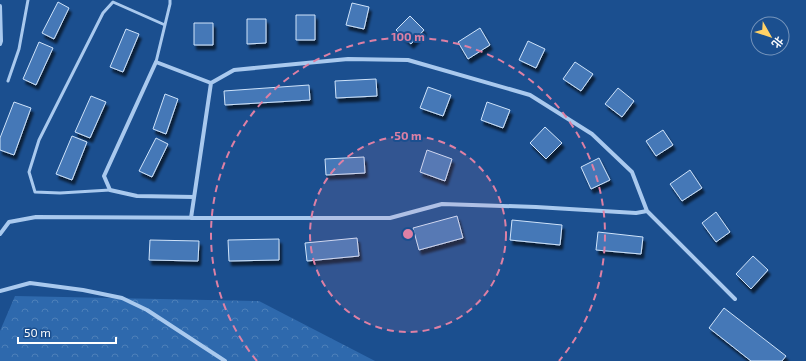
<svg xmlns="http://www.w3.org/2000/svg" width="806" height="361" viewBox="0 0 806 361" font-family="'Exo 2','Noto Sans SC',sans-serif">
<style>
.forest{fill:url(#forest-crowns)}
.building{fill:#4478b7;stroke:#cfe3fa;filter:url(#shadow)}
.lines{fill:none;stroke-linecap:round;stroke-linejoin:round}
.lane{stroke:#a9c9ee;stroke-width:3}
.street{stroke:#a9c9ee;stroke-width:4}
.ring{fill:none;stroke:#dd80a5;stroke-width:2;stroke-dasharray:7 5}
.centre{fill:#dd80a5;stroke:#1b4f8f;stroke-width:2}
.ring-label{font-size:12px;text-anchor:middle;font-weight:bold;fill:#dd80a5;stroke:#1b4f8f;stroke-width:4;stroke-linejoin:round;paint-order:stroke}
</style>
<defs>
<pattern id="forest-crowns" width="20" height="18" patternUnits="userSpaceOnUse"><rect width="20" height="18" fill="#2e69ad"/><path d="M2 6a3 3 0 1 1 6 0M12 15a3 3 0 1 1 6 0" fill="none" stroke="#4d80b9"/></pattern>
<filter id="shadow"><feDropShadow dx="2.5" dy="4.5" stdDeviation="1" flood-color="#0009"/></filter>
</defs>
<rect width="100%" height="100%" fill="#1b4f8f"/>
<!-- forest -->
<path class="forest" d="M15,296L259,301L375,361H0V331Z"/>
<!-- building -->
<path class="building" d="M58,2L69,8L54,39L42,33Z
M352,3L369,7L364,29L346,25Z
M296,15H315V40H296Z
M410,16L424,30L411,44L396,30Z
M247,19H266V43L247,44Z
M194,23H213V45H194Z
M480,28L490,45L468,59L458,42Z
M126,29L139,34L123,72L110,67Z
M528,41L545,49L536,68L519,60Z
M39,42L53,48L36,85L23,79Z
M575,62L593,74L581,91L563,79Z
M376,79L377,96L336,98L335,81Z
M309,85L310,100L225,105L224,91Z
M428,87L451,95L443,116L420,108Z
M618,88L634,101L622,117L605,104Z
M165,94L178,99L166,134L153,129Z
M91,96L106,102L90,138L75,132Z
M14,102L31,108L14,155L0,150V138Z
M487,102L510,110L503,128L481,120Z
M545,127L562,143L546,159L530,143Z
M663,130L673,145L656,156L646,141Z
M72,136L87,142L72,180L56,174Z
M156,138L168,144L152,177L139,171Z
M427,150L452,159L445,181L420,172Z
M364,157L365,173L326,175L325,159Z
M599,158L610,180L591,189L581,167Z
M690,170L702,188L682,201L670,184Z
M716,212L730,232L716,242L702,223Z
M457,216L463,238L419,250L413,228Z
M512,220L562,225L560,245L510,240Z
M598,232L643,237L641,254L596,250Z
M357,238L359,256L307,261L305,243Z
M279,239V260L229,261L228,240Z
M150,240L199,241L198,261L149,260Z
M753,256L768,270L751,289L736,274Z
M724,308L786,356L782,361H751L709,328Z"/>
<g class="lines">
<!-- lane -->
<path class="lane" d="M156,62L170,4V0
M8,81L19,49L28,0
M110,190L60,193L35,192L29,172L39,140L103,13L113,2L165,25"/>
<!-- street -->
<path class="street" d="M0,6L1,41L0,44
M194,197L137,196L110,190L104,176L156,62L211,83
M191,218L211,83L234,70L348,59L408,60L530,95L592,134L632,172L647,211
M0,234L9,222L36,217L243,218H390L442,204L536,207L636,213L647,211L735,299
M0,291L30,283L83,290L122,298L147,310L225,361"/>
</g>
<!-- distance rings -->
<circle cx="408" cy="234" r="98" fill="#dd80a5" fill-opacity=".12"/>
<g class="ring">
<circle cx="408" cy="234" r="98"/>
<path d="M257 361A197 197 0 1 1 559 361"/>
</g>
<circle cx="408" cy="234" r="6" class="centre"/>
<g class="ring-label">
<text x="408" y="41">100 m</text>
<text x="408" y="140">50 m</text>
</g>
<!-- north arrow -->
<g transform="translate(770 36) rotate(129)"><circle r="19" fill="#1b4f8f" stroke="#7695bc"/>
<path d="M0-3L7 15L0 10L-7 15Z" fill="#ffd166"/>
<text y="-6" font-size="11" font-weight="bold" text-anchor="middle" fill="#ffffff">北</text>
</g>
<!-- scale -->
<path d="M18 337v6h98v-6" fill="none" stroke="#ffffff" stroke-width="2"/>
<text x="24" y="337" font-size="12" fill="#ffffff" stroke="#1b4f8f" stroke-width="3" paint-order="stroke">50 m</text>
</svg>
